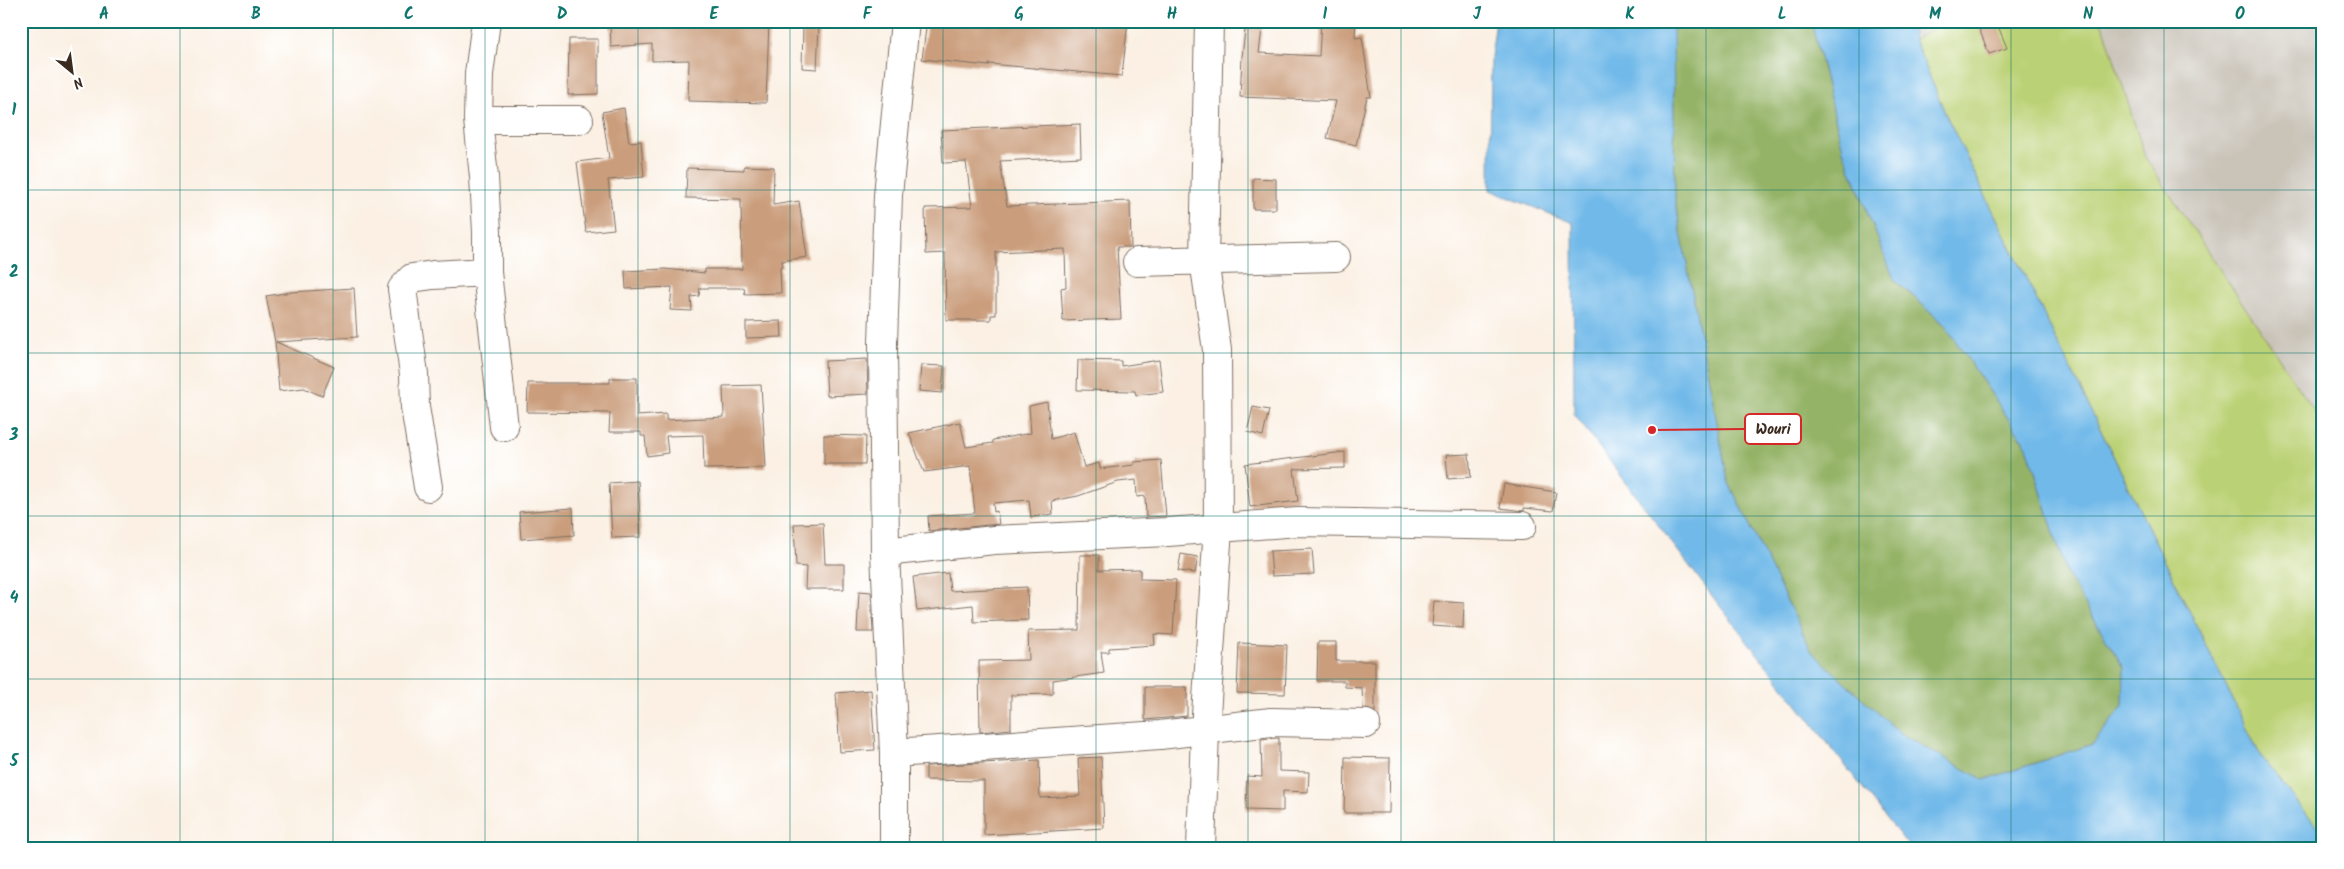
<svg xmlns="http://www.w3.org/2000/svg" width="2344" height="869" viewBox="0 0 2344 869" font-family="Kalam,sans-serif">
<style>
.industrial{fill:#c9c3b8}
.green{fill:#bbd175;stroke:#7b7e4a}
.forest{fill:#94b366;stroke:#686e42}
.water{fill:#71b9e9;stroke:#567284}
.building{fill:#ca9d7b}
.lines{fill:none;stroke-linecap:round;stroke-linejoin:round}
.minor-casing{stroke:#7e6f63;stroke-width:30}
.minor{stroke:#fff;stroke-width:28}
.grid{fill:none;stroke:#0f766e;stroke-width:1;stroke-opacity:0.55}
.leader{fill:none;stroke:#d62828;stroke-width:2}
.callout-dot{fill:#d62828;stroke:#fff;stroke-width:2}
.callout{fill:#fff;stroke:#d62828;stroke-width:2}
.callout-label{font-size:15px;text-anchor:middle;font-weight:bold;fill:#3b2a1e}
.neatline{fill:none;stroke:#0f766e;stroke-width:2}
.grid-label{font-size:16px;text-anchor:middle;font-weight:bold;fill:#0f766e}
</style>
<rect width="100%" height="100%" fill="#fff"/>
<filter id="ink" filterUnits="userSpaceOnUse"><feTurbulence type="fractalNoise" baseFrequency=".02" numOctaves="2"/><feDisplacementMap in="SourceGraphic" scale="10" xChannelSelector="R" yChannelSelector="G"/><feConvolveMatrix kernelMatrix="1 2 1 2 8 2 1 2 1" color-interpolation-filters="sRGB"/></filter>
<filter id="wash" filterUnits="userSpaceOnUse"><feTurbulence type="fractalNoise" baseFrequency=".0096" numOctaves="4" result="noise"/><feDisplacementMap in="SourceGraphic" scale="20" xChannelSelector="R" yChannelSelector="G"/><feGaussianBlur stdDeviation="1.12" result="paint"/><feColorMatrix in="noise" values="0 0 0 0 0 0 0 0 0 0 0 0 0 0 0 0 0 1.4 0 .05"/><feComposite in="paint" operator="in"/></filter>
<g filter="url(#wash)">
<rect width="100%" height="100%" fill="#fbf0e3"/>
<!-- industrial -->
<path class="industrial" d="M1910,21H1948L1914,39Z
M2102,21H2323V424L2145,157Z"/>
<!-- green -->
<path class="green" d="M1948,21H2102L2145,157L2323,424V834L2260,755L1946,115L1914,39Z"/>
<!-- forest -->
<path class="forest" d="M1673,21H1811L1843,150L1894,279L1944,324L2027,446L2067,575L2124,668L2123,706L2093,744L1983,780L1901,734L1812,652L1728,481L1675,201Z"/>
<!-- water -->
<path class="water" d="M1496,21H1673L1675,201L1728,481L1812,652L1901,734L1984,780L2093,744L2123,706L2124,668L2067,575L2027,446L1944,324L1894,279L1843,150L1811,21H1910L1914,39L1946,115L2260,755L2323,834V848H1910L1716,601L1574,414L1573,223L1490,190L1491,57Z"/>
<g id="blocks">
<!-- building -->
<path class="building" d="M674,21H769L766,103L688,101L689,60L652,61V44L611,47L610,24Z
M927,21H1128L1122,76L989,64V66L922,59Z
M1246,21H1263L1259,53L1319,56L1321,21H1356L1355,38L1362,37L1371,97H1367L1356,145L1327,138L1336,101L1240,97L1242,57Z
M1976,21H1996L2007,48L1989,54Z
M803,25L819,26L817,69L802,68Z
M569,39H598V94L568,95Z
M624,108L629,142L641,141L644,177L608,180L614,229L586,232L577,162L609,158L602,112Z
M1080,124L1081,157L1000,161L1007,206L1130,201L1131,247H1117L1121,319L1063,321L1061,288L1066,287L1065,249L996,252V315H991V320H946L945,253L926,254L925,208L972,207L966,162L943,163L941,130Z
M744,166L774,167L773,205L799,201L807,257L782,261V267H780L781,293L745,294L744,288H700L699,296L691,297L692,311L670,310L672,287L626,289L625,271L665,269L705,273V269H742L741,199L686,198L687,168L744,170Z
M1253,178L1276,179V209H1253Z
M354,288L357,337L276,342L334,367L322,396L304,388L279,391L275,342L266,296L291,292Z
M781,321L782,337L746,338V322Z
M867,359L868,394L827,396L825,361Z
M1078,360L1121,361V366L1159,360L1163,392L1136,395L1135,391L1077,390Z
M921,365L944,366L942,393L919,391Z
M610,378H637V416L666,414V420L724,417L723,386L761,385L766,468L704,469L703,435L666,436L668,453L647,456L645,436H641V432H609L610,413L527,412L528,383H610Z
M1047,402L1051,439L1074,432L1084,467L1099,463L1100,469L1134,465V462L1161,460L1166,516L1146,517L1145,496L1137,497L1136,480L1118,482L1078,496L1052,501L1053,514L1031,517L1029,500L993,503L994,512L997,511L999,524L929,531L928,516L975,513L970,466L924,472L909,433L960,422L966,447L993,443V440L1031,433L1029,406Z
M1253,407L1269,410L1263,436L1247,432Z
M824,435L866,436L865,464H824Z
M1345,452V468L1294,469L1298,501L1250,507L1245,464Z
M1469,454L1471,477L1448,479L1446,455Z
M638,481L641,537L612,538L609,483Z
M1504,484L1556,492L1553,511L1524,508V511L1500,508Z
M573,508L574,535L521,539L519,512Z
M823,523L825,564H844V589H805L806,567L796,566L794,524Z
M1312,549L1314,574L1272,576L1270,551Z
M1181,554L1198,557L1195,573L1178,571Z
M1080,555H1099V570L1140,569V579L1176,580L1173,635L1154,634L1155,645L1109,648V652H1101L1104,673L1053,680V694L1011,695V729L980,732L979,661L1029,660L1028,631L1079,630Z
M948,573L950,591L1027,587L1028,620L974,622L973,605L917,611L913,577Z
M859,591L871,592L873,632H857Z
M1434,601L1464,603L1463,628L1432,626Z
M1318,642H1336V661H1375V712L1363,708L1362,688L1345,687V681H1317Z
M1239,643L1287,645L1285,694L1237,693Z
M1145,687H1187V716L1145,720Z
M871,690L875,750L840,752L836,693Z
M1279,738V771L1309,772L1308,792L1283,791V811L1246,810L1247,776L1262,777L1261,739Z
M1101,757L1104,828L984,835V781L926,780V766L1039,760L1040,798L1080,796L1078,758Z
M1345,757L1390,758L1389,813H1344Z"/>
</g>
</g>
<g filter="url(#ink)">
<use href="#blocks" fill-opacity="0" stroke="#7e6f63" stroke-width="1"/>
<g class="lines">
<defs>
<path id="minor" d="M486,21L479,74L478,120L484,177L487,232V272L504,427
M478,120H579
M1137,262L1336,257
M428,487L415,407L414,374L402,289L412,278L433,275L487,272
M885,552L994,540L1168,532L1298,522L1522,526
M894,753L1160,735L1271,722L1366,724
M894,848V753L885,552L883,343L888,195L905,21
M1201,848L1205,731L1218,527L1217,350L1204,260L1209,21"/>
</defs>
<!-- minor casing -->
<use href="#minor" class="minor-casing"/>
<!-- minor -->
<use href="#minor" class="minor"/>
</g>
</g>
<!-- grid -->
<path class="grid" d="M180,21V848M333,21V848M485,21V848M638,21V848M790,21V848M943,21V848M1096,21V848M1248,21V848M1401,21V848M1554,21V848M1706,21V848M1859,21V848M2011,21V848M2164,21V848M21,190H2323M21,353H2323M21,516H2323M21,679H2323"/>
<!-- callouts -->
<path class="leader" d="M1652 430L1745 429"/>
<circle class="callout-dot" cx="1652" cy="430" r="5"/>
<rect class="callout" x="1745" y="414" width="56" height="30" rx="5"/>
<g class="callout-label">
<text x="1773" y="434">Wouri</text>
</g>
<!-- margin -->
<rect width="2344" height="869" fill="none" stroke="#fff" stroke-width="55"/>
<!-- north arrow -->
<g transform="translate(72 72) rotate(151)" stroke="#ffffff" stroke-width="4" paint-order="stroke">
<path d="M0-4L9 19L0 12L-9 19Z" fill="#3b2a1e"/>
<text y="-8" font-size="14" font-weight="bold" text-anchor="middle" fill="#3b2a1e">N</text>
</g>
<rect x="28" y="28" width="2288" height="814" class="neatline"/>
<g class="grid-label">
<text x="104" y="19">A</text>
<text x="256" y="19">B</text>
<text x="409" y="19">C</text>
<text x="562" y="19">D</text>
<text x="714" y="19">E</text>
<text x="867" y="19">F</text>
<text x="1019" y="19">G</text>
<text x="1172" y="19">H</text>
<text x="1325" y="19">I</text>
<text x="1477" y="19">J</text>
<text x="1630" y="19">K</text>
<text x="1782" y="19">L</text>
<text x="1935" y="19">M</text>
<text x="2088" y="19">N</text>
<text x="2240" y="19">O</text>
<text x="14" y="115">1</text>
<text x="14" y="277">2</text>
<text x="14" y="440">3</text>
<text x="14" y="603">4</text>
<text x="14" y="766">5</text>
</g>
</svg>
